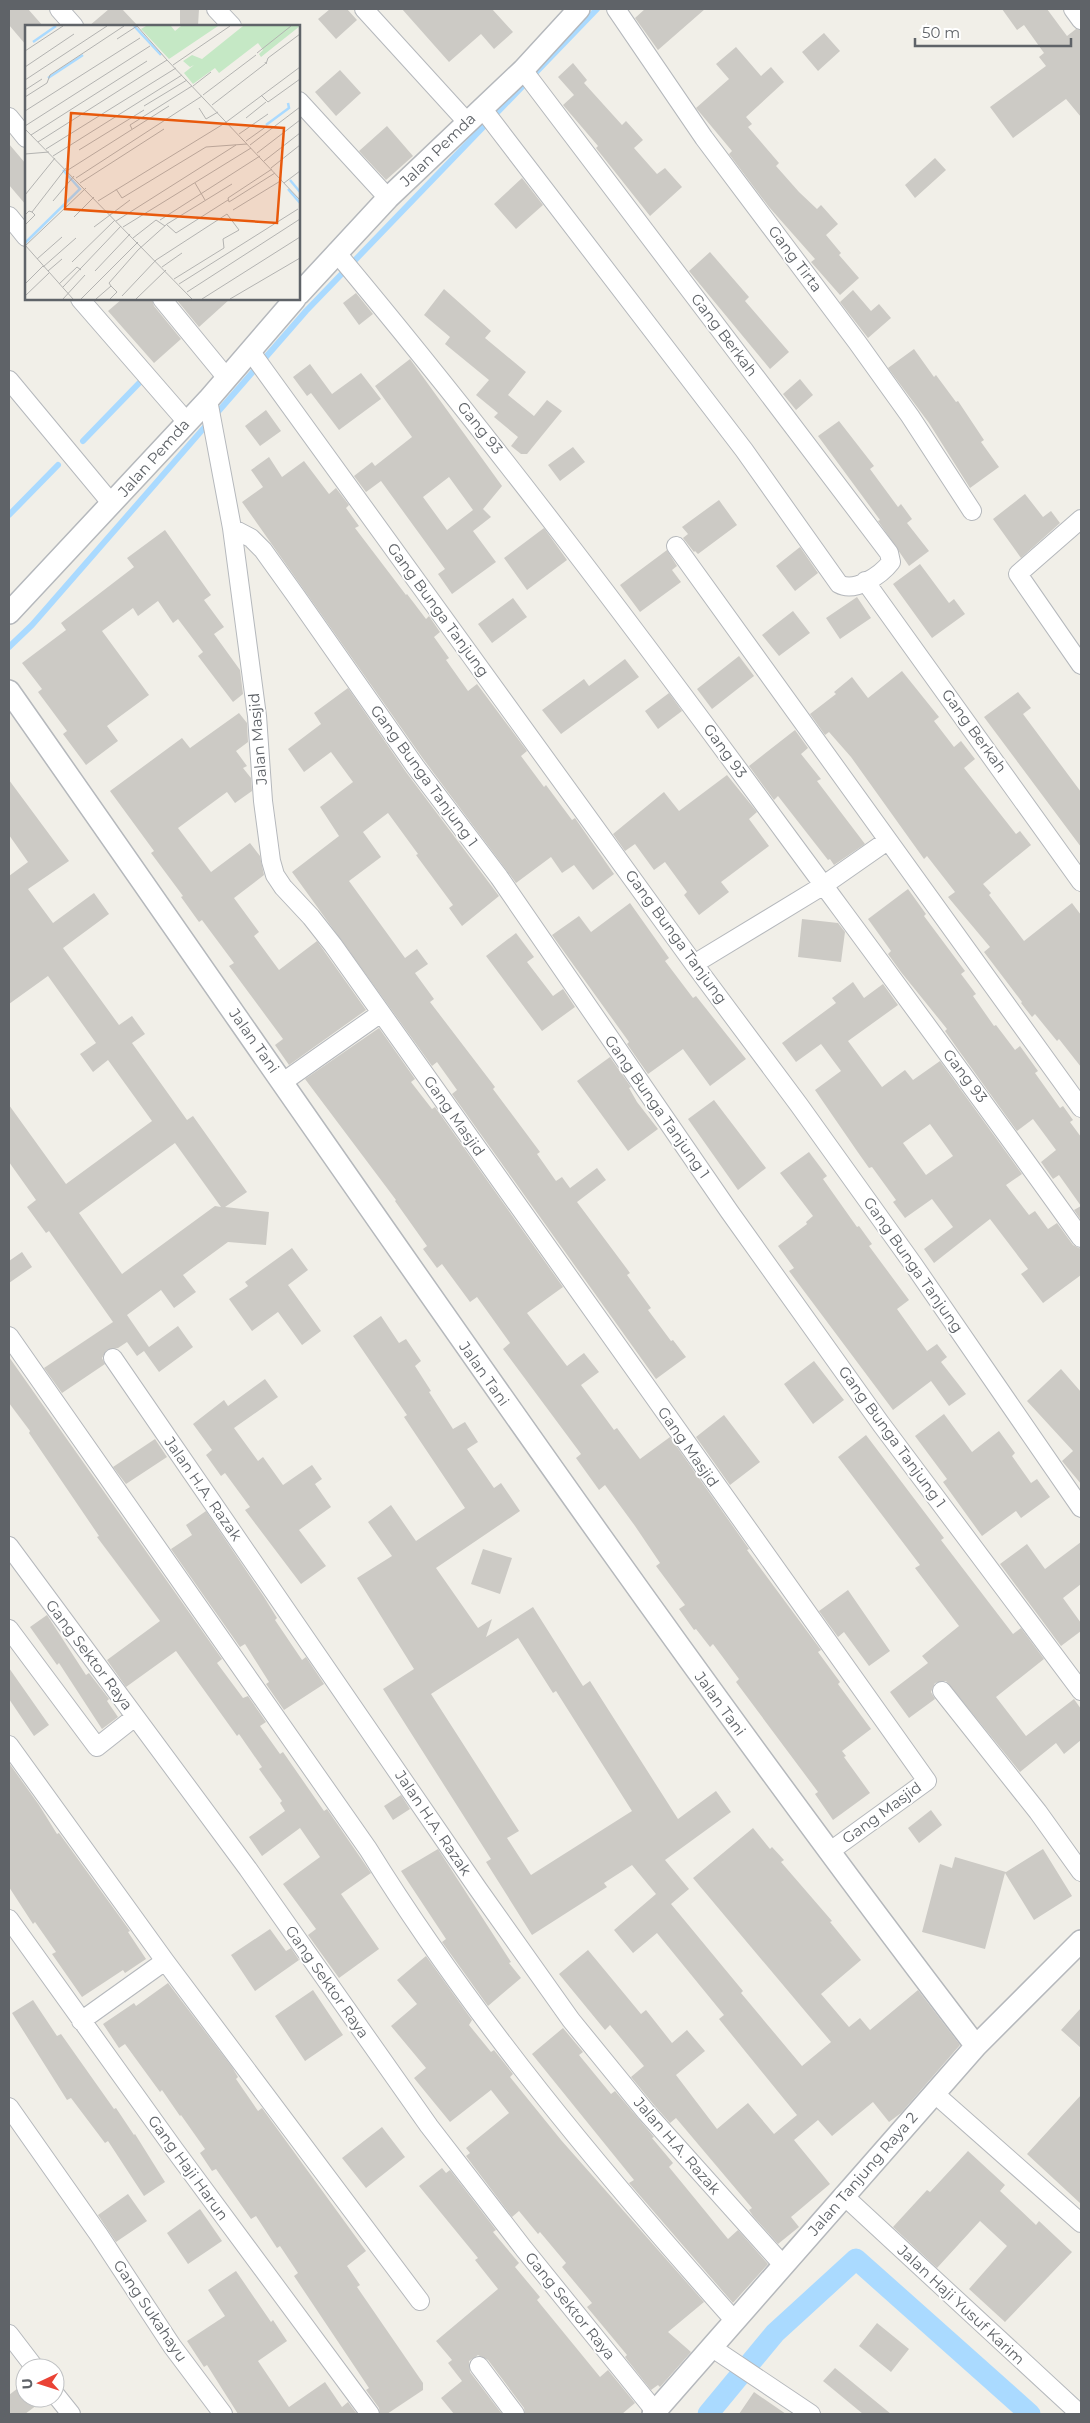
<svg xmlns="http://www.w3.org/2000/svg" width="1090" height="2423" viewBox="0 0 1090 2423" font-family="Montserrat,sans-serif">
<style>
.lines{fill:none;stroke-linecap:round;stroke-linejoin:round}
.stream{stroke:#aadaff;stroke-width:6}
.canal{stroke:#aadaff;stroke-width:21}
.building{fill:#cccac5;fill-rule:evenodd}
.minor-casing{stroke:#b5b8bc;stroke-width:20}
.tertiary-casing{stroke:#b5b8bc;stroke-width:24}
.minor{stroke:#fff;stroke-width:18}
.tertiary{stroke:#fff;stroke-width:21}
.labels{text-anchor:middle;stroke-width:4;stroke-linejoin:round;paint-order:stroke}
.street-label{font-size:15px;fill:#5f6368;stroke:#fff}
.inset-river{fill:none;stroke:#aadaff;stroke-width:2.5}
.inset-road{fill:none;stroke:#b3b3b1;stroke-width:1}
.view{fill:#e8590c;fill-opacity:0.15;stroke:#e8590c;stroke-width:2.5}
.inset-edge{fill:none;stroke:#5f6368;stroke-width:2.5}
</style>
<rect width="100%" height="100%" fill="#f1efe8"/>
<g class="lines">
<!-- stream -->
<path class="stream" d="M83,441L144,378
M9,515L58,465
M9,647L32,625L306,311L597,9"/>
<!-- canal -->
<path class="canal" d="M708,2414L775,2333L856,2259L1030,2414"/>
</g>
<!-- building -->
<path class="building" d="M9,9H28L43,26H26V45L9,25Z
M109,9H122L138,26H89Z
M180,9H199L198,26H180Z
M330,9H347L357,20L336,39L318,19Z
M402,9H492L513,32L494,49L481,34L449,62Z
M645,9H705L658,50L635,18Z
M1002,9H1047L1067,36L1076,29L1081,30V117L1066,99L1013,138L990,107L1046,66L1039,57L1044,53L1024,25L1017,30Z
M824,33L840,51L818,71L802,52Z
M736,47L761,76L771,67L784,82L746,117L752,124L748,127L779,163L776,166L799,192L817,209L821,205L838,224L826,235L841,253L839,255L859,278L840,295L811,262L815,259L769,207L729,154L732,151L696,108L729,79L716,64Z
M573,63L587,80L584,83L622,125L626,121L643,140L634,148L657,174L665,168L682,187L650,216L596,148L598,146L563,105L574,95L558,77Z
M340,70L361,93L336,116L315,92Z
M387,126L413,156L386,180L359,151Z
M9,144L26,164V205L9,185Z
M935,158L946,170L915,198L905,185Z
M522,178L543,205L516,229L494,204Z
M710,252L749,297L745,301L789,352L770,369L689,271Z
M444,289L491,331L485,338L526,372L508,395L534,416L547,400L562,411L527,454H521L511,446L518,437L494,417L498,413L476,395L489,380L445,344L450,337L424,315Z
M853,290L871,311L879,304L891,318L868,338L840,302Z
M356,293L373,314L359,325L343,303Z
M122,299H152L154,306L181,339L154,363L108,311Z
M176,299H230L199,327Z
M914,349L934,377L936,375L956,402L958,401L984,440L981,442L999,467L970,488L929,423L888,368Z
M410,359L502,486L483,509L491,517L473,531L496,562L452,594L438,574L445,569L381,481L366,492L354,476L372,462L375,466L412,437L375,386ZM449,477L473,510L447,530L423,497Z
M310,364L332,394L361,373L381,399L339,430L311,393L307,396L293,377Z
M800,379L813,395L796,410L783,394Z
M266,410L281,431L260,446L245,426Z
M839,421L874,466L870,469L898,507L901,504L912,519L907,523L929,551L909,566L878,521L880,520L818,436Z
M573,447L585,462L560,481L548,465Z
M269,457L282,477L304,461L329,494L336,488L349,505L346,508L359,526L355,528L406,595L407,594L426,619L429,616L440,632L434,637L449,658L446,660L468,691L477,684L527,751L521,756L544,787L546,785L572,820L575,818L614,874L593,890L574,865L562,873L551,857L516,883L424,760L242,502L263,487L251,470Z
M1025,494L1043,517L1051,511L1060,523L1021,558L993,519Z
M719,500L737,525L698,554L695,551L694,552L683,538L688,534L682,527Z
M544,528L567,560L527,590L504,558Z
M165,530L211,595L204,600L224,627L214,634L240,670L243,694L233,702L198,656L203,652L178,619L173,623L158,601L138,616L133,608L102,631L149,695L107,726L118,741L86,765L63,734L67,731L38,692L42,689L22,663L66,630L61,623L134,567L127,558Z
M800,547L818,573L795,591L776,566Z
M667,550L677,566L672,570L681,582L640,612L620,585Z
M920,564L949,603L954,599L965,614L932,638L893,584Z
M857,597L871,618L840,639L826,618Z
M513,598L527,617L492,643L478,624Z
M793,611L810,633L779,656L762,635Z
M739,656L754,676L712,709L697,689Z
M625,659L639,677L561,734L542,710L584,679L589,686Z
M902,671L939,717L934,721L954,747L961,741L975,759L964,768L1016,834L1020,831L1031,845L983,884L991,893L989,895L1024,941L1072,903L1081,915V1067L1059,1039L1057,1041L1035,1014L1032,1017L1021,1003L1022,1002L984,952L990,947L948,897L955,892L927,856L924,859L851,757L829,732L825,735L810,714L836,694L834,692L852,677L868,698Z
M348,688L406,772L499,896L462,926L449,908L453,905L416,855L418,854L388,813L363,832L381,857L349,881L405,958L417,949L428,964L415,973L434,999L430,1002L495,1087L493,1089L540,1152L537,1154L556,1181L562,1177L570,1188L597,1168L606,1180L577,1202L630,1273L627,1275L651,1308L648,1310L671,1341L673,1340L686,1357L656,1379L452,1094L457,1090L437,1062L432,1066L292,872L339,836L320,807L353,782L331,752L304,772L288,749L321,724L314,713Z
M1018,692L1031,708L1023,714L1081,792V847L984,717Z
M669,693L682,711L658,729L645,711Z
M239,713L247,723L248,742L236,751L247,766L243,768L251,778L252,791L235,803L227,792L178,828L211,872L250,843L260,856L264,875L234,898L259,932L254,936L279,970L317,941L366,1010L289,1065L275,1045L283,1039L229,966L234,963L202,920L199,922L181,897L183,896L151,853L154,851L110,791L182,738L190,748Z
M795,730L808,748L801,754L821,779L817,781L865,844L834,865L830,859L828,860L778,796L774,800L749,766Z
M727,775L757,812L749,819L769,846L721,882L729,892L699,915L684,895L687,892L665,862L654,870L635,844L625,851L613,834L664,792L679,811Z
M9,780L69,861L28,889L53,923L94,893L109,914L63,948L119,1025L132,1016L145,1034L132,1043L187,1120L193,1116L247,1192L225,1207L269,1212L266,1245L228,1242L183,1275L196,1292L174,1308L161,1290L127,1315L149,1347L178,1326L193,1347L159,1372L144,1351L137,1356L127,1342L118,1348L107,1350L102,1358L105,1364L62,1393L44,1368L113,1322L49,1231L46,1233L27,1207L36,1200L9,1162V1105L66,1184L152,1121L108,1060L93,1072L80,1054L96,1043L48,976L9,1004V876L28,862L9,835ZM175,1143L221,1207L215,1206L122,1274L79,1213Z
M908,889L926,914L924,916L965,971L961,974L976,994L973,996L994,1026L996,1025L1015,1050L1020,1046L1038,1071L1035,1073L1060,1108L1063,1106L1073,1120L1070,1122L1081,1137V1220L1074,1210L1081,1206L1059,1175L1053,1179L1041,1162L1056,1150L1033,1119L1017,1131L957,1048L945,1031L947,1029L901,972L888,954L891,951L868,919Z
M630,903L669,958L665,961L693,998L696,996L746,1059L710,1086L683,1049L648,1074L627,1044L629,1042L552,935L579,916L591,932Z
M802,919L838,923L845,932L841,962L798,957Z
M516,933L534,957L527,962L553,996L563,989L575,1007L542,1031L486,956Z
M853,982L864,998L883,984L898,1005L848,1041L882,1087L905,1070L913,1080L940,1061L1022,1174L1006,1185L1029,1215L1035,1211L1048,1229L1057,1223L1073,1245L1081,1249V1275L1043,1303L1021,1274L1028,1269L990,1219L934,1263L924,1249L953,1227L932,1199L905,1218L893,1202L896,1200L872,1167L869,1168L857,1151L815,1090L841,1071L821,1044L796,1062L782,1043L836,1003L832,998ZM930,1124L953,1156L926,1175L903,1143Z
M379,1028L415,1079L411,1082L432,1109L435,1107L563,1287L527,1313L567,1366L584,1353L599,1372L581,1385L614,1430L617,1428L640,1459L670,1437L749,1549L747,1550L821,1650L818,1652L840,1682L838,1684L871,1729L842,1751L846,1756L844,1757L870,1793L833,1820L815,1794L818,1792L736,1682L739,1679L713,1644L710,1647L696,1629L694,1630L679,1609L685,1605L656,1566L660,1563L635,1526L605,1485L599,1490L576,1458L581,1454L503,1349L510,1343L477,1297L470,1302L442,1264L437,1268L423,1249L427,1246L395,1201L396,1200L305,1079Z
M610,1057L631,1087L629,1088L637,1102L658,1129L628,1151L577,1081Z
M714,1100L766,1168L738,1190L688,1119Z
M809,1152L827,1176L823,1179L857,1227L859,1226L872,1244L869,1246L909,1300L897,1309L927,1351L937,1344L947,1357L941,1362L966,1394L949,1406L931,1381L893,1410L789,1271L794,1268L778,1246L807,1224L806,1222L813,1216L780,1173Z
M292,1248L308,1270L288,1285L321,1331L302,1345L278,1312L252,1331L229,1299L248,1286L245,1282Z
M22,1252L32,1267L9,1283V1261Z
M381,1316L399,1343L406,1339L421,1361L415,1366L431,1391L429,1392L453,1429L465,1422L478,1442L467,1449L494,1488L501,1483L520,1511L436,1568L478,1628L492,1619L486,1637L533,1607L583,1686L590,1681L678,1819L716,1791L731,1812L665,1860L689,1889L671,1904L743,1991L741,1993L802,2066L831,2042L693,1878L753,1828L770,1849L772,1847L784,1860L781,1862L832,1921L830,1922L861,1960L821,1994L849,2027L860,2018L870,2030L918,1990L960,2045L901,2113L889,2122L873,2102L832,2136L818,2120L794,2140L830,2184L791,2217L799,2227L778,2244L753,2216L749,2210L752,2208L676,2118L670,2123L654,2105L631,2077L644,2066L610,2025L605,2030L559,1974L588,1950L641,2014L646,2010L672,2043L687,2030L705,2051L676,2075L717,2129L748,2103L774,2134L797,2115L719,2019L724,2015L657,1933L633,1953L614,1930L656,1894L632,1865L604,1883L607,1887L532,1935L486,1862L491,1859L383,1689L414,1669L357,1578L392,1556L368,1522L391,1505L416,1541L465,1508L404,1417L407,1415L353,1336ZM518,1638L553,1693L556,1691L632,1811L531,1875L507,1838L519,1831L431,1694Z
M9,1357L222,1659L217,1663L243,1698L248,1696L266,1722L260,1726L280,1754L283,1752L324,1811L327,1809L371,1873L341,1894L379,1949L339,1978L308,1935L316,1929L283,1884L320,1857L300,1828L262,1856L249,1837L285,1811L280,1803L282,1801L259,1769L262,1767L239,1734L237,1736L176,1651L126,1687L107,1660L160,1621L97,1537L99,1536L29,1433L30,1431L9,1403Z
M814,1361L844,1400L813,1424L784,1384Z
M1061,1369L1081,1392V1484L1062,1461L1073,1451L1027,1401Z
M265,1379L278,1397L234,1428L258,1461L263,1457L283,1485L312,1465L322,1479L315,1484L331,1507L299,1530L326,1566L301,1584L245,1510L250,1507L225,1473L221,1476L206,1455L212,1450L193,1424L224,1400L228,1406Z
M944,1414L972,1452L999,1431L1015,1453L1012,1456L1031,1483L1037,1479L1050,1497L1021,1518L1016,1511L982,1536L943,1482L947,1479L915,1436Z
M724,1415L760,1462L730,1485L696,1437Z
M866,1435L944,1538L941,1540L1013,1634L1021,1628L1044,1659L996,1697L1026,1736L1074,1699L1081,1709V1740L1064,1754L1056,1743L1020,1772L946,1681L935,1683L931,1692L935,1699L909,1718L890,1692L928,1663L922,1656L959,1626L915,1568L920,1565L838,1457Z
M155,1439L167,1457L126,1484L113,1467Z
M206,1511L264,1597L277,1618L275,1620L302,1660L306,1657L324,1684L284,1710L266,1684L269,1682L245,1644L240,1647L171,1549L192,1535L186,1525Z
M1081,1542V1584L1063,1598L1081,1623V1631L1061,1646L1000,1564L1027,1544L1045,1569Z
M483,1549L512,1558L500,1594L471,1584Z
M848,1590L890,1651L869,1666L844,1632L838,1637L819,1611Z
M47,1615L86,1675L89,1673L109,1699L107,1701L118,1717L102,1729L59,1663L57,1665L30,1627Z
M9,1668L49,1725L34,1736L9,1699Z
M9,1763L39,1805L57,1834L59,1833L130,1931L128,1932L146,1959L125,1973L123,1970L82,1997L52,1954L56,1952L35,1922L33,1924L9,1887Z
M401,1795L410,1809L393,1820L384,1806Z
M931,1810L942,1825L919,1843L908,1828Z
M438,1849L511,1962L509,1963L521,1978L488,2006L442,1942L446,1939L401,1871Z
M1043,1849L1072,1896L1034,1920L1005,1873L985,1949L922,1932L940,1864L952,1868L955,1857L1006,1872Z
M270,1929L286,1951L291,1948L299,1960L255,1991L231,1955Z
M426,1956L472,2020L469,2025L491,2052L494,2050L513,2074L510,2077L561,2140L704,2302L668,2332L691,2352L660,2387L658,2385L651,2390L625,2357L627,2355L587,2307L592,2303L562,2267L566,2263L540,2232L538,2234L519,2211L512,2217L466,2156L470,2153L466,2148L509,2113L491,2090L450,2122L414,2078L426,2068L391,2026L417,2004L397,1980Z
M168,1983L232,2067L238,2077L236,2079L258,2111L262,2108L366,2251L347,2266L360,2285L357,2287L423,2383V2390L387,2414H380L379,2408L366,2390L369,2388L294,2276L298,2273L280,2246L277,2248L256,2216L251,2219L216,2169L212,2171L200,2153L205,2149L181,2115L180,2116L162,2090L160,2092L125,2044L119,2048L103,2024L134,2003L136,2006Z
M313,1990L343,2035L305,2061L275,2016Z
M33,2000L57,2036L61,2034L114,2109L116,2108L134,2135L135,2134L165,2182L144,2196L108,2141L105,2143L71,2098L67,2100L12,2013Z
M1081,2008V2048L1061,2030Z
M563,2028L583,2052L579,2055L611,2094L615,2091L654,2137L652,2138L673,2163L669,2167L728,2239L738,2230L768,2264L733,2303L629,2183L634,2180L532,2054Z
M1081,2095V2204L1027,2154Z
M382,2127L405,2157L366,2188L342,2158Z
M968,2151L1005,2185L1000,2191L1036,2225L1039,2221L1072,2252L1005,2322L969,2289L1007,2246L980,2221L937,2268L893,2227L927,2190L930,2192Z
M442,2168L446,2173L450,2170L496,2230L493,2232L519,2263L515,2267L540,2297L537,2300L600,2377L608,2370L635,2403L622,2414H525L524,2408L488,2360L478,2355L469,2361L470,2372L502,2414H454L441,2398L462,2381L448,2363L452,2360L436,2341L498,2289L475,2260L478,2258L419,2186Z
M128,2194L147,2221L116,2242L98,2215Z
M200,2209L222,2241L188,2264L167,2233Z
M236,2271L271,2322L273,2320L287,2341L258,2361L289,2407L325,2382L342,2407L348,2402L357,2414H238L207,2365L204,2367L187,2341L225,2316L208,2290Z
M877,2323L909,2349L891,2372L859,2346Z
M835,2368L891,2414H863L823,2381Z
M22,2385L25,2389V2398H32L37,2405L25,2414H9V2395Z
M754,2392L786,2414H739Z"/>
<g class="lines">
<defs>
<path id="minor" d="M59,9L74,26
M216,9L232,26
M364,9L467,122
M616,9L704,138L857,342L910,416L972,511
M1073,9L1081,20
M299,101L388,198
M482,108L744,450L839,584C855,593 881,575 891,562L889,553L523,70
M9,117L26,138
M9,216L26,237
M336,252C494,441 642,638 788,837C886,970 985,1103 1081,1238
M80,299L186,421
M162,299L226,377
M251,352L694,964L799,1105L913,1264L1081,1508
M9,380L112,504
M208,400L232,528L257,716L263,801L271,861L275,875L283,887L311,917L333,945L927,1781L829,1852
M1081,519L1018,574L1081,665
M232,528L251,538L263,550L296,596L415,766L499,877L729,1211L881,1424L1081,1691
M676,546L1081,1108
M865,581L1081,882
M694,964L824,885L887,841
M283,1082L381,1013
M9,1336L368,1849C473,2018 602,2172 734,2320
M113,1358L478,1889L571,2020L646,2112L783,2265
M9,1546L248,1869L429,2126L524,2249L655,2411
M9,1629L97,1747L135,1717
M942,1691L1038,1812L1081,1872
M9,1745L165,1961L420,2301
M9,1919L174,2149L370,2414
M81,2021L165,1961
M935,2094L1081,2223
M9,2107L99,2235L172,2346L223,2414
M843,2195L1080,2414
M9,2334L35,2368
M711,2347L811,2414
M479,2366L515,2414
M55,2394L71,2414"/>
<path id="tertiary" d="M299,294L388,198L523,70L579,9
M9,613L208,400L295,299
M9,691C328,1145 638,1605 976,2046
M653,2414L976,2046L1081,1941"/>
</defs>
<!-- minor casing -->
<use href="#minor" class="minor-casing"/>
<!-- tertiary casing -->
<use href="#tertiary" class="tertiary-casing"/>
<!-- minor -->
<use href="#minor" class="minor"/>
<!-- tertiary -->
<use href="#tertiary" class="tertiary"/>
</g>
<g class="labels">
<!-- street labels -->
<g class="street-label">
<text transform="translate(438 150) rotate(-44)" y="5">Jalan Pemda</text>
<text transform="translate(795 259) rotate(53)" y="5">Gang Tirta</text>
<text transform="translate(724 335) rotate(53)" y="5">Gang Berkah</text>
<text transform="translate(480 428) rotate(51)" y="5">Gang 93</text>
<text transform="translate(154 458) rotate(-48)" y="5">Jalan Pemda</text>
<text transform="translate(438 610) rotate(54)" y="5">Gang Bunga Tanjung</text>
<text transform="translate(974 731) rotate(54)" y="5">Gang Berkah</text>
<text transform="translate(258 739) rotate(-95)" y="5">Jalan Masjid</text>
<text transform="translate(725 751) rotate(54)" y="5">Gang 93</text>
<text transform="translate(424 776) rotate(54)" y="5">Gang Bunga Tanjung 1</text>
<text transform="translate(676 937) rotate(54)" y="5">Gang Bunga Tanjung</text>
<text transform="translate(254 1041) rotate(55)" y="5">Jalan Tani</text>
<text transform="translate(965 1076) rotate(53)" y="5">Gang 93</text>
<text transform="translate(657 1107) rotate(55)" y="5">Gang Bunga Tanjung 1</text>
<text transform="translate(454 1116) rotate(55)" y="5">Gang Masjid</text>
<text transform="translate(913 1265) rotate(55)" y="5">Gang Bunga Tanjung</text>
<text transform="translate(484 1374) rotate(55)" y="5">Jalan Tani</text>
<text transform="translate(892 1437) rotate(54)" y="5">Gang Bunga Tanjung 1</text>
<text transform="translate(688 1447) rotate(55)" y="5">Gang Masjid</text>
<text transform="translate(203 1489) rotate(55)" y="5">Jalan H.A. Razak</text>
<text transform="translate(89 1655) rotate(53)" y="5">Gang Sektor Raya</text>
<text transform="translate(720 1704) rotate(54)" y="5">Jalan Tani</text>
<text transform="translate(882 1813) rotate(-36)" y="5">Gang Masjid</text>
<text transform="translate(433 1823) rotate(56)" y="5">Jalan H.A. Razak</text>
<text transform="translate(327 1982) rotate(55)" y="5">Gang Sektor Raya</text>
<text transform="translate(677 2146) rotate(49)" y="5">Jalan H.A. Razak</text>
<text transform="translate(188 2168) rotate(54)" y="5">Gang Haji Harun</text>
<text transform="translate(863 2174) rotate(-49)" y="5">Jalan Tanjung Raya 2</text>
<text transform="translate(961 2305) rotate(43)" y="5">Jalan Haji Yusuf Karim</text>
<text transform="translate(570 2306) rotate(51)" y="5">Gang Sektor Raya</text>
<text transform="translate(150 2311) rotate(56)" y="5">Gang Sukahayu</text>
</g>
</g>
<!-- overview -->
<g transform="translate(25 25)">
<rect width="275" height="275" fill="#f1efe8"/>
<path d="M121,1H146L150,6L156,1H193L144,34L116,4ZM218,1H275L236,32L234,29L238,25L233,18L194,48L190,43L168,59L159,48L169,40L165,42L158,36L167,30L177,34Z" fill="#c5e8c5"/>
<path class="inset-river" d="M109,1L136,30M8,17L31,1M23,53L58,30M241,100L264,83L263,78M265,155L275,167M263,164L275,178M0,218L55,164L38,145"/>
<path class="inset-road" d="M112,1L142,35M92,14L112,1M0,26L38,1M232,28L266,1M240,37L241,39L243,33L275,9M148,40L205,1M0,42L49,9M0,55L82,1M168,61L186,47M0,65L17,54M178,70L231,30M236,70L243,77L275,54M0,72L22,58L25,50L99,1M187,80L240,39M119,81L162,55M174,83L181,94L193,87M0,86L115,13M221,93L241,77M0,101L125,21M0,104L167,274M107,104L105,100L167,61M214,109L243,89M6,110L122,36M221,116L242,101M13,117L142,35L275,175M225,120L275,82M21,124L151,43M54,125L119,85M232,128L275,95M0,129L24,127M28,131L157,50M239,136L275,108M246,143L275,120M247,144L203,173L204,177L250,148M43,145L144,81M51,153L177,71M55,158L139,104M170,158L180,175M259,158L275,146M91,164L97,173L181,122L222,119M0,170L30,133M28,176L49,151M73,176L200,98L275,42M208,185L257,155M0,190L4,186L7,187L41,143M49,192L69,172M135,195L235,131M91,196L211,120M0,200L10,190L7,187M142,200L151,208L203,175M69,202L105,175M98,202L226,123M108,213L131,195L140,201M0,220L48,274M0,221L61,163M12,234L37,212M47,237L90,195M18,242L51,213M137,242L157,228M23,246L37,234M70,246L105,209M0,259L18,241M34,259L52,242L56,245M154,259L273,184M38,262L96,201M162,267L275,194M0,271L24,248M97,271L131,235L202,189L214,205L198,214L199,223L149,254M38,274L60,250M56,274L113,217M71,274L86,261L84,258L113,225L142,199L207,159M85,274L92,267L86,261M111,274L141,245M177,274L275,212M205,274L275,233"/>
<path class="view" d="M46,88L259,103L252,198L40,184Z"/>
<rect width="275" height="275" class="inset-edge"/>
</g>
<!-- border -->
<rect width="1090" height="2423" fill="none" stroke="#5f6368" stroke-width="20"/>
<!-- north arrow -->
<g transform="translate(40 2383) rotate(266)"><circle r="24" fill="#ffffff" stroke="#bfc1c3"/>
<path d="M0-4L9 19L0 12L-9 19Z" fill="#ea4335"/>
<text y="-8" font-size="14" font-weight="bold" text-anchor="middle" fill="#5f6368">U</text>
</g>
<!-- scale -->
<path d="M915 38v8h156v-8" fill="none" stroke="#5f6368" stroke-width="2.5"/>
<text x="922" y="38" font-size="15" fill="#5f6368" stroke="#ffffff" stroke-width="4" paint-order="stroke">50 m</text>
</svg>
